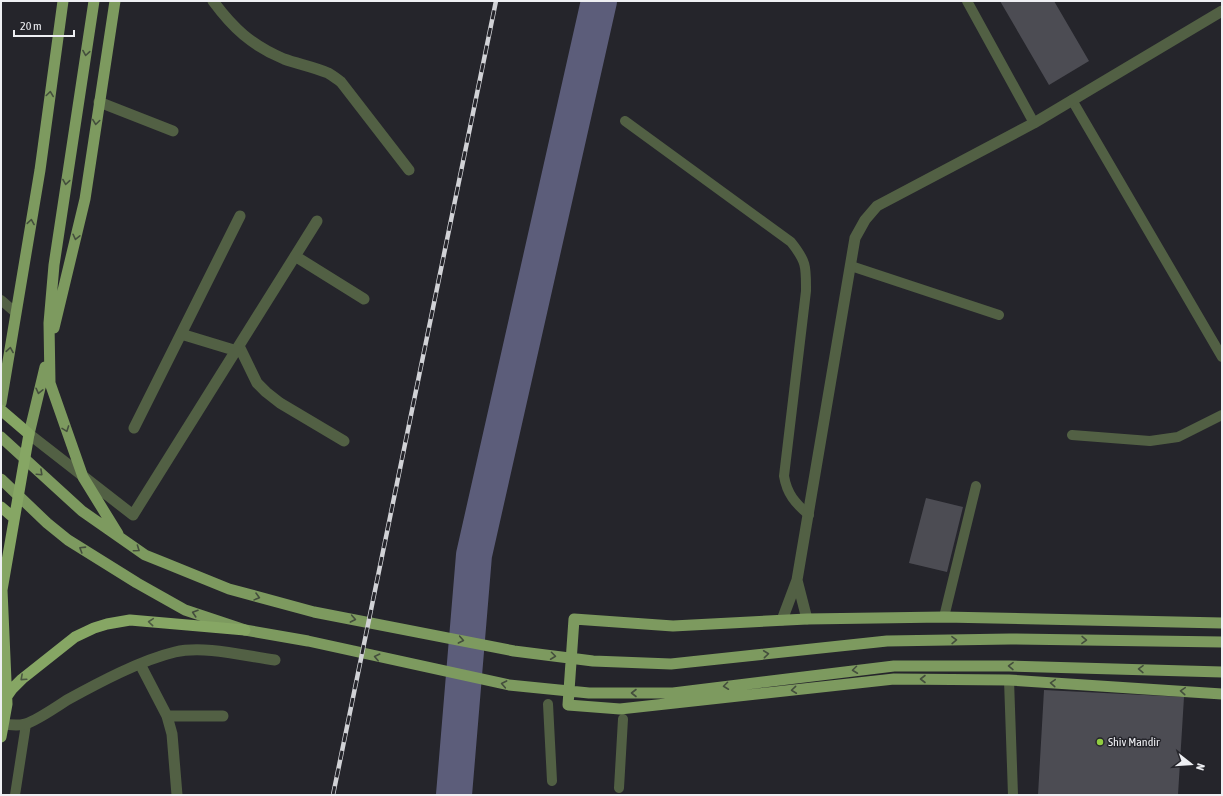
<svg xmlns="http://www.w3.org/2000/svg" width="1223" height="796" viewBox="0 0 1223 796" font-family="'Asap Condensed',sans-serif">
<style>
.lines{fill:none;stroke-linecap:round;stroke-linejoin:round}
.river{stroke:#5c5d7a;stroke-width:36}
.building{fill:#4c4c53}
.service{stroke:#526044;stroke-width:10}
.minor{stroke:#526044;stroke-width:11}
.primary{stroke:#7d9a5f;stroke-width:11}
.trunk{stroke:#86a664;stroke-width:11}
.rail-casing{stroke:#d1d2d6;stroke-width:4.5}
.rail{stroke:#25252b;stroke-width:3;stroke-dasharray:9;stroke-linecap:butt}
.oneway{stroke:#444e3d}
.oneway2{stroke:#4c5942}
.poi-dot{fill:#91cd40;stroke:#25252b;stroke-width:1.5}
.labels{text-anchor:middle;stroke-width:3;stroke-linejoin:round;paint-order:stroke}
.poi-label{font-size:12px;fill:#eeeff3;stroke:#25252b;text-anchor:start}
</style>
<rect width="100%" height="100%" fill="#25252b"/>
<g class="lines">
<!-- river -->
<path class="river" d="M454,795L474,555L599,1"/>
</g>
<!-- building -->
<path class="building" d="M1000,1H1054L1089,61L1049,85Z
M926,498L963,507L947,572L909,563Z
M1044,690L1184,697L1178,795H1038Z"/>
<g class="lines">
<!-- service -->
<path class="service" d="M967,1L1034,123
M1072,100L1222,357
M625,121L791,242C807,262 806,267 806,291L784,476C787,494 795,503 809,515
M851,266L999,315
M1,300L16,313
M1072,435L1150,441L1178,437L1222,415
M944,617L976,486
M1009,680L1013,795
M548,704L552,781
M619,788L623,719
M15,795L26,724"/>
<!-- minor -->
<path class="minor" d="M213,1C233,28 251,45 284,59C298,64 314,67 328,73C332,75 337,79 341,82L409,170
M99,102L173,131
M295,256L364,299
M181,334L237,351
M239,346L257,383L266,392L280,403L344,441
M134,428L240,216
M29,434L133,515L317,221
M797,580L807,619
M782,620L797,580L855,238L865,220L877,206L1034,123L1222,11
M140,664L167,716H223
M167,716L172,734L177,795
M1,723C9,725 17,726 25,724C34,722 58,706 67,700C98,683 141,660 175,652C204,645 245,656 275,660"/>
<!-- primary -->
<path class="primary" d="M94,1L54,265L49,323L50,383L83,477L118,534
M54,328L85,199L115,1
M1,403L40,170L63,1
M29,434L45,367
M1,437L82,511L145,555L165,563L229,589L314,612L514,651L593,661L671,664L887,641L1010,639L1222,642
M1,479L47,523L68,540L137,583L185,610L245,630L308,641L509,685L589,693H673L894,666H1009L1222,672
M1222,623L944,617L807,619L673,626L574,619L568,705L620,709L894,679L1009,680L1222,694"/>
<!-- trunk -->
<path class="trunk" d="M1,410L29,434L2,590L7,704L1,737
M1,507L14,518
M5,699L12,689L22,679L75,637L94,628L107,624L130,620L245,630"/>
<defs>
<path id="rail" d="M333,795L496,1"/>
</defs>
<!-- rail casing -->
<use href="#rail" class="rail-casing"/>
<!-- rail -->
<use href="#rail" class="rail"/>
</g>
<!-- one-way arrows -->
<defs><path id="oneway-chevron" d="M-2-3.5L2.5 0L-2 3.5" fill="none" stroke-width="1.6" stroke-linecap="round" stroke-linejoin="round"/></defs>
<g class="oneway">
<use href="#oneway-chevron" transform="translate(86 53) rotate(99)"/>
<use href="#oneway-chevron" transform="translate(50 94) rotate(-82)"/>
<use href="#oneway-chevron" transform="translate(96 122) rotate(98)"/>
<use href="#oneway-chevron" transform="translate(66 182) rotate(99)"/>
<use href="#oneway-chevron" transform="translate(31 222) rotate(-81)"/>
<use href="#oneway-chevron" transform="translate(76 237) rotate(103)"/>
<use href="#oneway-chevron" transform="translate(10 350) rotate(-81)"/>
<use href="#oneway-chevron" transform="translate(39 391) rotate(103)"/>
<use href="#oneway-chevron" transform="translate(66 429) rotate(70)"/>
<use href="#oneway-chevron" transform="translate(40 473) rotate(43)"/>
<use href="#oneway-chevron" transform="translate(82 549) rotate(-148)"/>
<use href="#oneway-chevron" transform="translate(137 549) rotate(35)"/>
<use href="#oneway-chevron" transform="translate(257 597) rotate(15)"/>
<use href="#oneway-chevron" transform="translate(195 613) rotate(-162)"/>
<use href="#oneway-chevron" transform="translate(353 619) rotate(11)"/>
<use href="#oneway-chevron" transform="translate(461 640) rotate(11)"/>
<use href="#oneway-chevron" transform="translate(954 640) rotate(-1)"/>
<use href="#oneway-chevron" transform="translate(1084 640) rotate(1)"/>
<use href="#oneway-chevron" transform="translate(766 654) rotate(-6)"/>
<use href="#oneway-chevron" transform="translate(553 656) rotate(7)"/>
<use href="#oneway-chevron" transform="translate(377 657) rotate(-167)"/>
<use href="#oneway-chevron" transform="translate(1011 666) rotate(-179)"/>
<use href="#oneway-chevron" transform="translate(1141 669) rotate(-179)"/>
<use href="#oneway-chevron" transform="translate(855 670) rotate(173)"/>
<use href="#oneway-chevron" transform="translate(923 679) rotate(-180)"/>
<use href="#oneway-chevron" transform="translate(1053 683) rotate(-176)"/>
<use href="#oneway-chevron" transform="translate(504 684) rotate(-169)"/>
<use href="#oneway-chevron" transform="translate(726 686) rotate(173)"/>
<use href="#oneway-chevron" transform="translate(794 690) rotate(174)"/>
<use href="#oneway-chevron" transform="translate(1183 691) rotate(-176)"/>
<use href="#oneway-chevron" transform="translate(634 693) rotate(180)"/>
</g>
<g class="oneway2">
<use href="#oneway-chevron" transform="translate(151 622) rotate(-175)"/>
<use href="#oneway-chevron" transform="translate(23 678) rotate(138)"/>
</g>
<!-- markers -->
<circle class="poi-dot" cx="1100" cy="742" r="4"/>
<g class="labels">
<!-- poi labels -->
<g class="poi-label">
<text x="1108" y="746">Shiv Mandir</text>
</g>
</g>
<!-- border -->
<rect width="1223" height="796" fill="none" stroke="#eeeff3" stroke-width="4"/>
<!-- north arrow -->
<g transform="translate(1191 764) rotate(107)" stroke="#25252b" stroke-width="3" paint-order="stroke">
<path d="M0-3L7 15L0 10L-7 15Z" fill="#eeeff3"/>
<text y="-6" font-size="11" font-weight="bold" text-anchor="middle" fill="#eeeff3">N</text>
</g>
<!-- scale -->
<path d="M14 30v6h60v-6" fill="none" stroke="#eeeff3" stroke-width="2"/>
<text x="20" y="30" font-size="12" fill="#eeeff3" stroke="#25252b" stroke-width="3" paint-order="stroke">20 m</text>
</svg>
